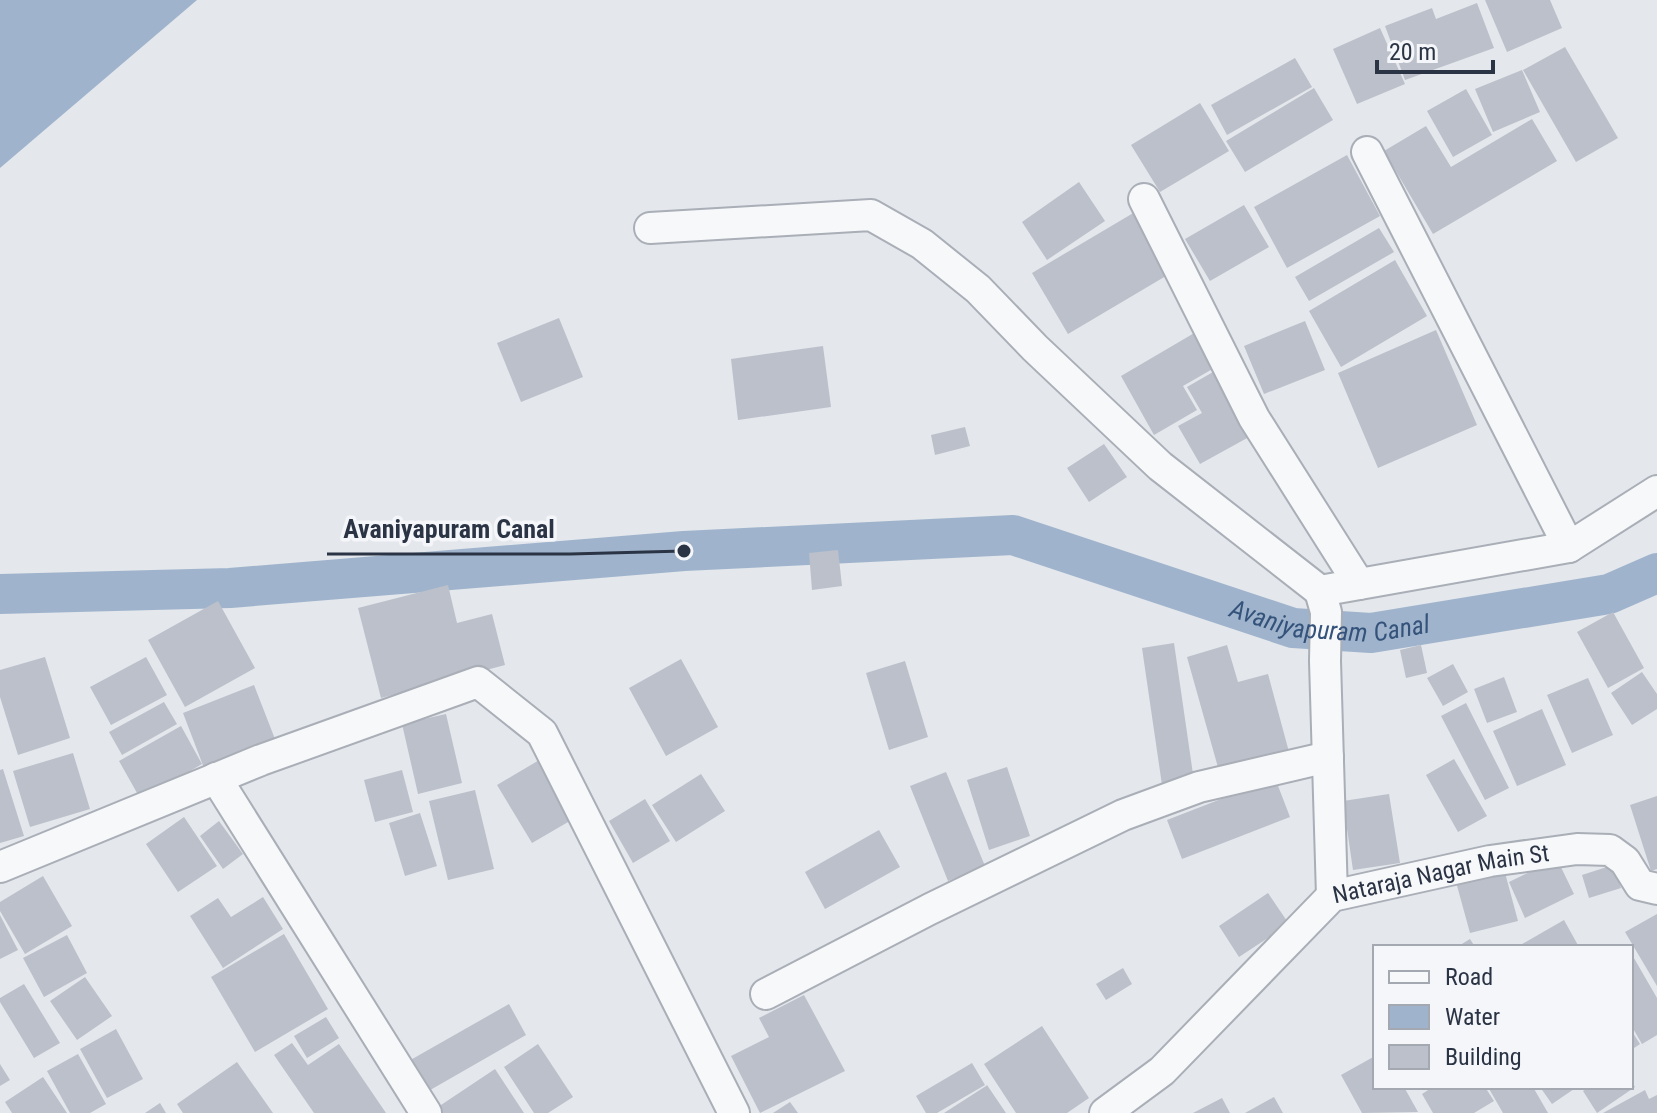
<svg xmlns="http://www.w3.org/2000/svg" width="1657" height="1113" viewBox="0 0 1657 1113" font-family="'Roboto Condensed',sans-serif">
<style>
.water{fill:#9fb4cc}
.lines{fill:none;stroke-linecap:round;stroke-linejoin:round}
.canal{stroke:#9fb4cc;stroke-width:40}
.building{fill:#bbc0ca}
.street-casing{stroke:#a9aeb7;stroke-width:34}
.street{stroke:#f7f8fa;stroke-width:30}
.labels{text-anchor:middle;stroke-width:7;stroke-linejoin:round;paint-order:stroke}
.street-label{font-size:24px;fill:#2b3445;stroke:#f4f6f9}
.water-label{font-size:26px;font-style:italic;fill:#34527a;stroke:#f4f6f9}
.leader{fill:none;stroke:#2b3445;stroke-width:3}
.callout-dot{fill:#2b3445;stroke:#f4f6f9;stroke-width:3}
.callout-label{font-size:26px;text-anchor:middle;font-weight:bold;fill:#2b3445;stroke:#f4f6f9;stroke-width:7;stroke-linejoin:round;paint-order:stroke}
</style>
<rect width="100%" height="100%" fill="#e4e7ec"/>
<!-- water -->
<path class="water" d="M0,0H197L0,168Z"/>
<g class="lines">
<!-- canal -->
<path class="canal" id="s1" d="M0,594L230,588L684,551L1013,535L1293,628L1371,633L1609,594L1657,573"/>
</g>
<!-- building -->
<path class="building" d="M1485,0H1550L1562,28L1507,52Z
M1477,3L1494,48L1405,80L1385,26L1432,8L1436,19Z
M1380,28L1405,84L1357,104L1333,49Z
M1565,47L1618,138L1576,162L1523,70Z
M1295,58L1312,87L1227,135L1211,105Z
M1522,70L1540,112L1493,132L1475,89Z
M1314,88L1333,120L1245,172L1226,141Z
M1466,89L1492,135L1453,157L1427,111Z
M1200,103L1229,151L1160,192L1131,145Z
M1532,119L1557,161L1433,234L1384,151L1426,126L1451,167Z
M1347,155L1380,216L1287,268L1254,207Z
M1079,182L1105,221L1047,260L1022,222Z
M1244,205L1269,247L1210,281L1185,239Z
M1135,212L1171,273L1068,334L1032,273Z
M1379,228L1394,252L1309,301L1295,277Z
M1395,260L1427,316L1341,367L1309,311Z
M559,318L583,377L521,402L497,343Z
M1305,321L1325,370L1264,394L1244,346Z
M1436,330L1477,425L1378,468L1338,373Z
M1196,332L1216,367L1183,386L1197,410L1154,435L1121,376Z
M823,346L831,407L738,420L731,359Z
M1213,372L1249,437L1200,464L1178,426L1202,413L1187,387Z
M965,427L970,446L935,455L931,435Z
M1104,444L1127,477L1089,502L1067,468Z
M838,550L842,586L812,590L809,553Z
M448,585L457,623L492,614L505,665L381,698L358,608Z
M218,601L255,668L185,707L148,640Z
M1613,612L1644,668L1608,688L1577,632Z
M1174,643L1194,781L1162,785L1142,648Z
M1227,645L1238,682L1268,674L1289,752L1219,771L1187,657Z
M1421,645L1427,673L1406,678L1400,650Z
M45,657L70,738L18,755L0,697V670Z
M146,657L167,695L111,725L90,687Z
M681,659L718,727L666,756L629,688Z
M905,661L928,737L889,750L866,673Z
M1453,664L1468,692L1443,706L1427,678Z
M1642,672L1657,694V709L1632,725L1611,693Z
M1504,677L1517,712L1487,723L1474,689Z
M1588,678L1613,735L1572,753L1547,695Z
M254,685L275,739L204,768L183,713Z
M164,702L177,724L122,755L109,732Z
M1466,703L1509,788L1485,800L1441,716Z
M1542,709L1566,765L1517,786L1493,731Z
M446,714L462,783L418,794L402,724Z
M181,726L202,764L141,800L119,761Z
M73,753L90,809L30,827L13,771Z
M541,759L575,818L532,843L497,785Z
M1454,759L1487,816L1458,832L1426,775Z
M1007,767L1030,836L989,850L967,780Z
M3,769L24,836L0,843V770Z
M402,770L413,812L375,822L364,780Z
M946,772L985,866L948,881L910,786Z
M701,774L725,811L676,842L652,805Z
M1275,778L1290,817L1182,859L1167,820Z
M475,790L494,869L448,880L429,801Z
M1389,794L1400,863L1353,870L1343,801Z
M1657,796V869L1651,871L1630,805Z
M645,799L670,841L633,863L609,821Z
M420,813L437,866L405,876L389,823Z
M184,817L217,866L178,892L146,844Z
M219,821L243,854L223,869L200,836Z
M879,830L900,867L825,909L805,872Z
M1557,859L1574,894L1525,918L1509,882Z
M1613,865L1621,888L1589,898L1582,875Z
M1504,869L1518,921L1470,933L1456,882Z
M43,876L72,926L25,954L0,911V902Z
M1268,893L1289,924L1239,957L1219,926Z
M263,897L283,929L223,968L190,916L218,898L231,917Z
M1657,914V986L1625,932Z
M0,915L18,950L0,959Z
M1564,920L1579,947H1517Z
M284,934L328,1009L255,1052L211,977Z
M67,935L87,973L44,997L23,958Z
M1470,939L1475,947H1457Z
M1631,953L1657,998V1035L1642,1044L1631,1025Z
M1123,968L1132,984L1106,1000L1096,984Z
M85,977L112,1016L77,1040L50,1001Z
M24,984L60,1043L34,1058L0,1002V998Z
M804,995L845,1071L760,1113L731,1056L769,1037L759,1018Z
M509,1004L526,1035L425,1093L407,1062Z
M326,1017L339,1038L307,1058L294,1036Z
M1042,1026L1089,1098L1067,1113H1016L984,1064Z
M116,1029L143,1079L107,1098L80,1049Z
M1631,1030L1640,1044L1631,1050Z
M292,1043L308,1065L339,1044L386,1113H314L274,1055Z
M538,1044L573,1097L548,1113H534L504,1067Z
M78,1054L106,1104L90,1113H70L47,1071Z
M1375,1056V1087H1404L1418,1112L1362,1113L1341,1075Z
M237,1062L273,1113H183L177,1104Z
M972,1063L985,1085L937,1113H926L916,1096Z
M0,1064L10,1080L0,1086Z
M495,1069L524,1113H438L435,1109Z
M43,1077L67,1113H12L5,1102Z
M1631,1081L1635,1087L1597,1113L1583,1091L1589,1087H1631Z
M987,1085L1006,1113H944L986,1086Z
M1433,1087H1485L1494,1101L1474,1113H1433L1422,1094Z
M1488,1087H1533L1548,1113H1503Z
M1540,1087H1577L1552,1104Z
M1645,1090L1649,1099L1657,1095V1113H1603Z
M1274,1097L1283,1113H1245Z
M1222,1098L1230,1113H1193Z
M790,1102L798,1113H773Z
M160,1103L166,1113H145Z"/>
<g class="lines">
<defs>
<g id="street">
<path d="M1367,152L1569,547"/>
<path d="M1144,199L1254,418L1359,584"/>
<path d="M650,228L871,215L922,244L978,289L1035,348L1160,466L1320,591"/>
<path d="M216,778L426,1113"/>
<path d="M0,867L261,760L478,682L542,733L734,1113"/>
<path d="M1332,896L1325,661L1326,612L1320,591L1569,547L1657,491"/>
<path d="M766,994L930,909L1123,815L1199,787L1328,757"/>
<path id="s2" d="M1105,1113L1162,1071L1332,896L1490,861L1577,849L1610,850L1625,861L1640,885L1657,889"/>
</g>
</defs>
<!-- street casing -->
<use href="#street" class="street-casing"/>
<!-- street -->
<use href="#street" class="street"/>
</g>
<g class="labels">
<!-- street labels -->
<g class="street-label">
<text dy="8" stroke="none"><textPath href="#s2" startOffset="426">Nataraja Nagar Main St</textPath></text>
</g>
<!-- water labels -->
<g class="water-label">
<text dy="9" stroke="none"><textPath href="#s1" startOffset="1346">Avaniyapuram Canal</textPath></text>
</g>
</g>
<!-- callouts -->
<path class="leader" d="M684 551L570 554H327"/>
<circle class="callout-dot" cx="684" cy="551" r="8"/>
<g class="callout-label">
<text x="449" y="538">Avaniyapuram Canal</text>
</g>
<!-- legend -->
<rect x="1373" y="945" width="260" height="144" fill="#f4f6f9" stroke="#a4a8b1" stroke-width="2"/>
<rect x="1389" y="971" width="40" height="12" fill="#f7f8fa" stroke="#a4a8b1" stroke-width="2"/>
<text x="1445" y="985" font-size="24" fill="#2b3445">Road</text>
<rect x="1389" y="1005" width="40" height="24" fill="#9fb4cc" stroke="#a4a8b1" stroke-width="2"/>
<text x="1445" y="1025" font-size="24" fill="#2b3445">Water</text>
<rect x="1389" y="1045" width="40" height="24" fill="#bbc0ca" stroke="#a4a8b1" stroke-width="2"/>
<text x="1445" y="1065" font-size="24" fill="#2b3445">Building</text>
<!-- scale -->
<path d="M1377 60v12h116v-12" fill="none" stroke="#2b3445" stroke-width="4"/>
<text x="1389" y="60" font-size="24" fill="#2b3445" stroke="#f4f6f9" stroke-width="6" paint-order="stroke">20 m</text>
</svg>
